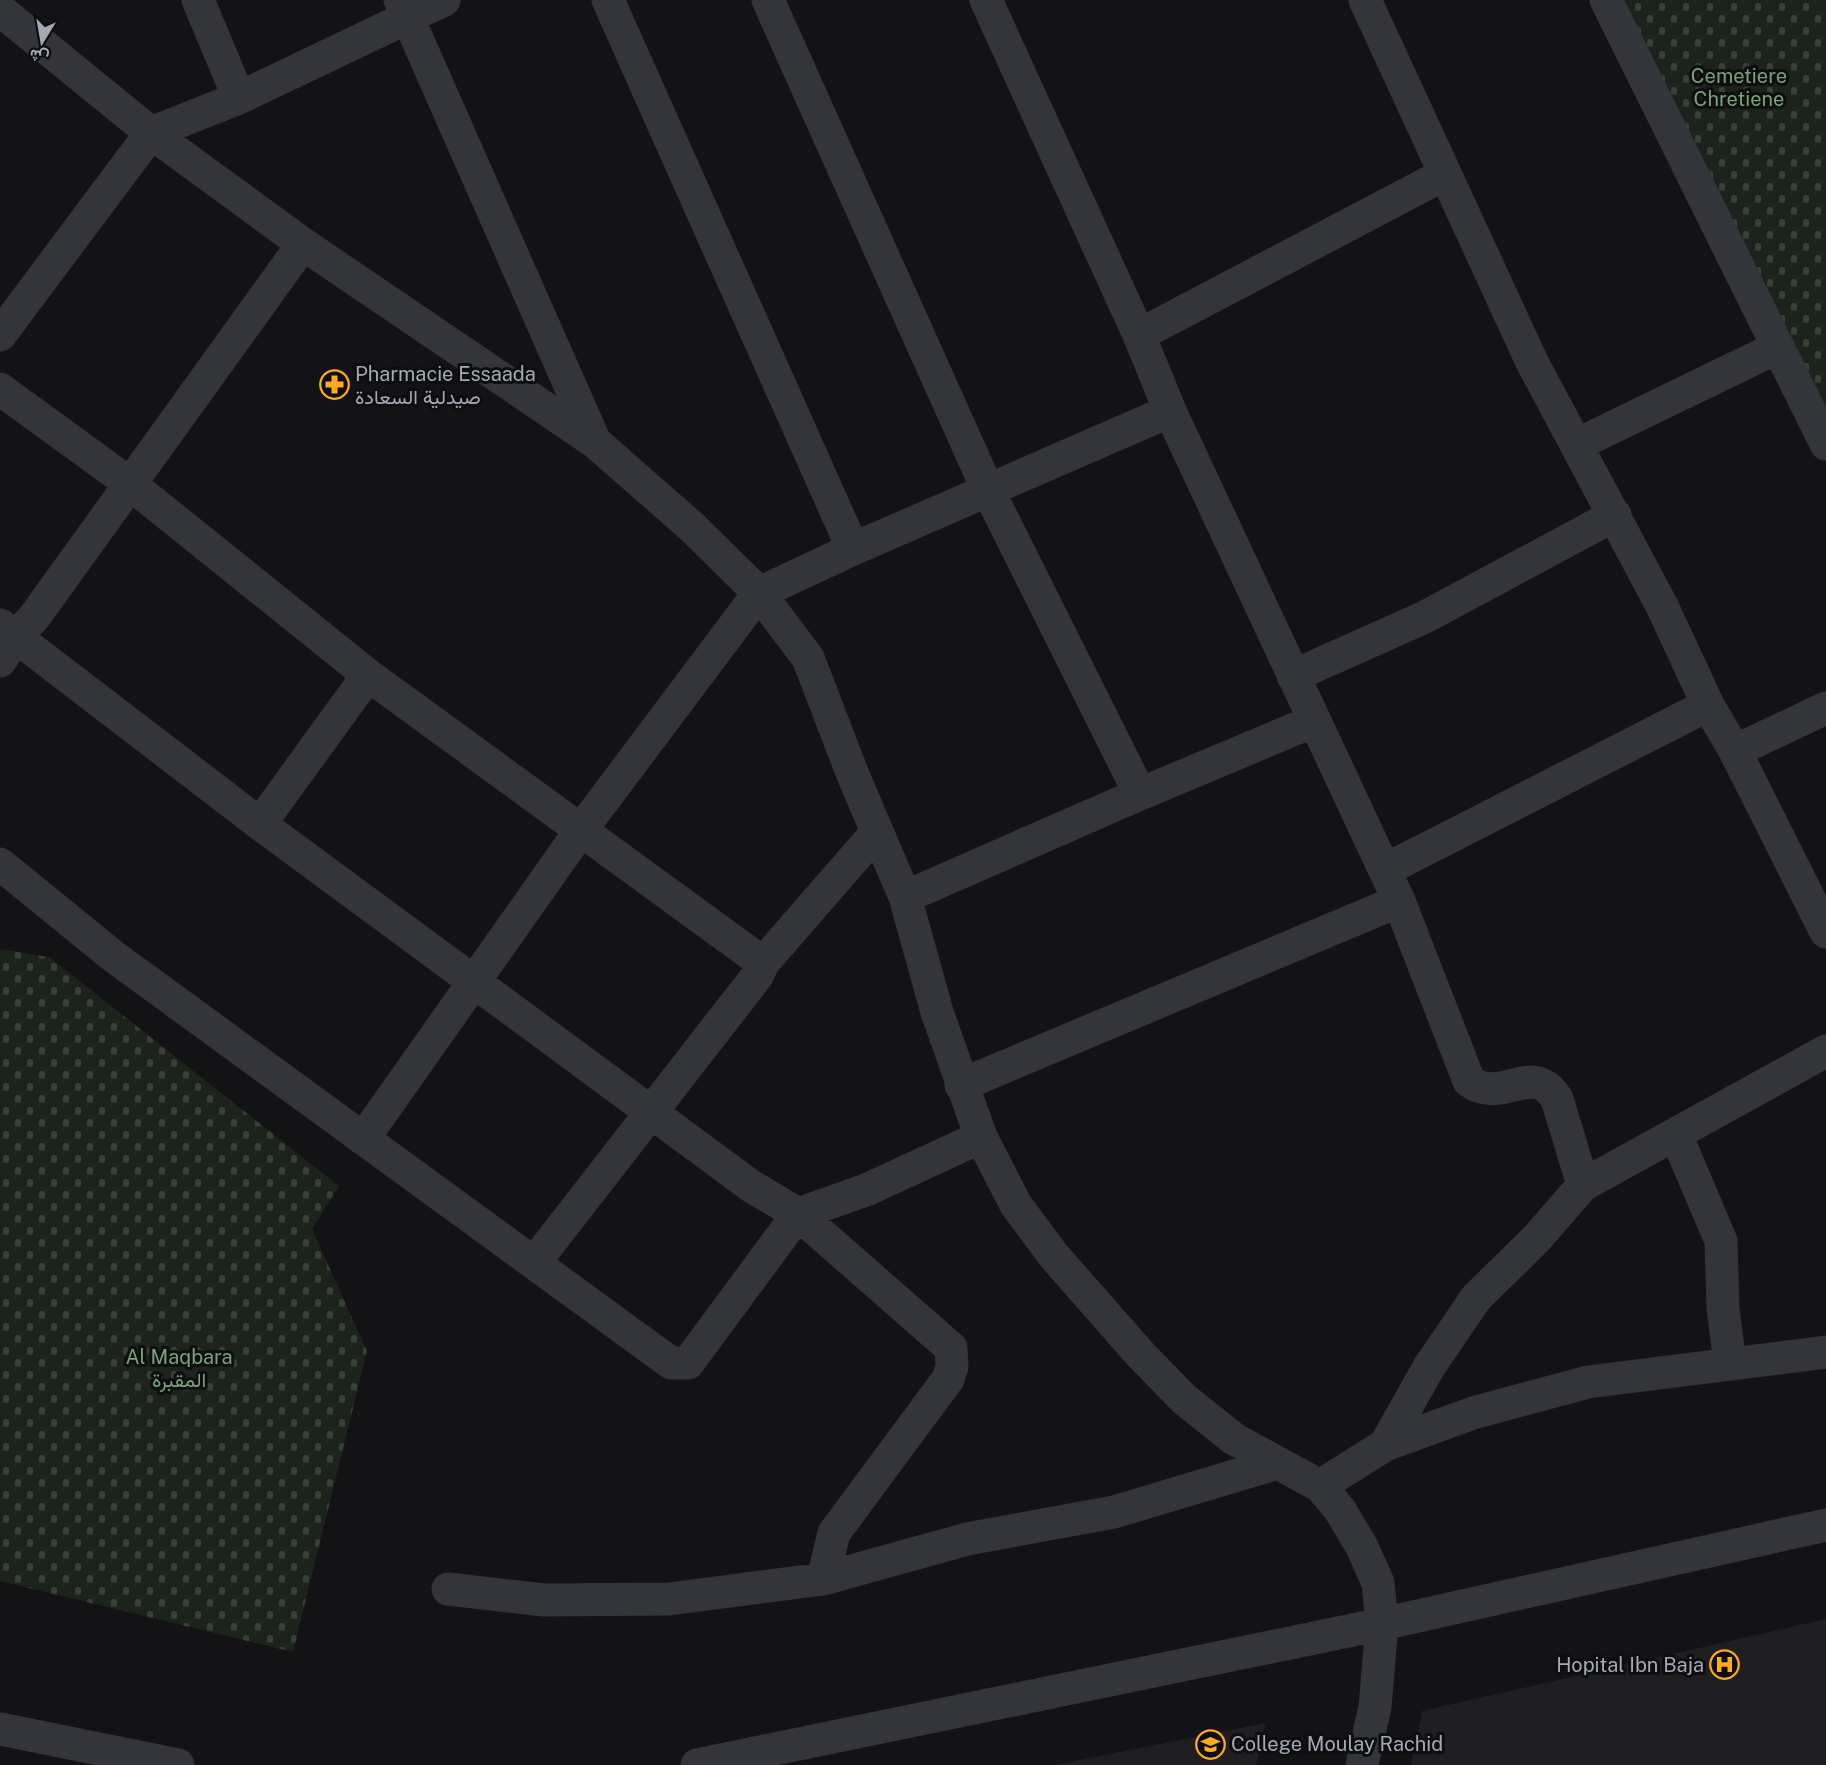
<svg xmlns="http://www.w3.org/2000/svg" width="1826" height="1765" viewBox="0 0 1826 1765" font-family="'Public Sans',Vazirmatn,sans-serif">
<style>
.built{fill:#1f1f22}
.cemetery{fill:url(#cemetery-stones)}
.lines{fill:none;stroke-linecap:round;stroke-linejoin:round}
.minor{stroke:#33353a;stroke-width:33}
.labels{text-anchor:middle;stroke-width:6;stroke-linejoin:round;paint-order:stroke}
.park-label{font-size:20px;fill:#78a379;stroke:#0e0e10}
.poi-label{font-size:20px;fill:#a3aab6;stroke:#0e0e10;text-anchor:start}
</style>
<defs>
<pattern id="cemetery-stones" width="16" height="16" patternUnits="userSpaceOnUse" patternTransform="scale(1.5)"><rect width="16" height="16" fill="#1b231b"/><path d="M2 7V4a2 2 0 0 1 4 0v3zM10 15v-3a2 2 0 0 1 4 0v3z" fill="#39403a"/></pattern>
</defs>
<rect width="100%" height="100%" fill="#131315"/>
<!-- built -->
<path class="built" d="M1826,1619V1765H1411L1422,1711Z
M1266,1723L1256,1765H1054Z"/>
<!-- cemetery -->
<path class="cemetery" d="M1599,0H1826V460Z
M0,949L49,957L339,1186L312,1229L367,1351L293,1652L0,1581Z"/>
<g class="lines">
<!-- minor -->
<path class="minor" d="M198,0L239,98
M400,0L595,442
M608,0L853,549L1170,411
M768,0L987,488L1140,794L905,897
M986,0L1139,335L1170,411L1399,901L1469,1081C1503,1106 1532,1059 1557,1099L1583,1185
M1365,0L1532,362L1662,606L1708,705L1735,751L1826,932
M1606,0L1826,444
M0,10L151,133L303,244L595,442L692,527L759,593L808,658L853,775L905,897L937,1012L981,1137L1016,1205L1054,1256L1141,1355L1184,1399L1234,1439L1320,1486L1340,1510L1362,1547L1378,1583L1382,1624L1375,1707L1362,1765
M303,244L35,616L16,637L260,824L751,1186L798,1214L866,1190L981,1137
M0,335L151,133L239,98L444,0
M1139,335L1445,174
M0,389L129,483L368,675L763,963L757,976L534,1263
M1578,444L1776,348
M0,625L16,637L0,661
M1293,676L1425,617L1615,515
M1735,751L1826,708
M1140,794L1314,721
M260,824L368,675
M0,864L113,956L671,1363H688L798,1214L951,1348L952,1367L948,1379L834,1533L823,1579
M1385,870L1708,705
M763,963L877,832
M961,1085L1399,901
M1676,1135L1721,1241L1723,1309L1730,1363
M363,1139L581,830L759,593L853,549
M1385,1445L1429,1367L1476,1298L1537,1238L1583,1185L1826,1051
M1320,1486L1385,1445L1473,1413L1588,1382L1826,1352
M448,1589L544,1600L669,1599L823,1579L967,1539L1114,1512L1278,1463
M0,1729L178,1765
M697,1765L1382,1624L1826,1525"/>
</g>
<!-- icons -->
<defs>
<symbol id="pharmacy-ring" viewBox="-11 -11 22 22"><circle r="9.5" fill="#0e0e10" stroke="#ffab20" stroke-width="1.5"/><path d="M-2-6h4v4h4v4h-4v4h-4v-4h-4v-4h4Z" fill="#ffab20"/></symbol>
<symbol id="hospital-ring" viewBox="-11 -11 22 22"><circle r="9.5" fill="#0e0e10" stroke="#ffab20" stroke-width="1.5"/><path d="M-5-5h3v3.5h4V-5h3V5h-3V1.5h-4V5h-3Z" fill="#ffab20"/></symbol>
<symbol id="school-ring" viewBox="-11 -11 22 22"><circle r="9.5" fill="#0e0e10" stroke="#ffab20" stroke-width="1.5"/><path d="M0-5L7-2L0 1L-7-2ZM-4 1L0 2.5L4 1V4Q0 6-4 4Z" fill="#ffab20"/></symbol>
</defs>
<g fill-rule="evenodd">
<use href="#pharmacy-ring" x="318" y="368" width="33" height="33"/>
<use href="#hospital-ring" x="1708" y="1648" width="33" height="33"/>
<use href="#school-ring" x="1194" y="1728" width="33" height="33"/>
</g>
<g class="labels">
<!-- park labels -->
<g class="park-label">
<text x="1739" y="83">Cemetiere<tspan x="1739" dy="23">Chretiene</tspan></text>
<text x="179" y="1364">Al Maqbara<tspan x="179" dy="23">المقبرة</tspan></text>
</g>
<!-- poi labels -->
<g class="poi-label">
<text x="355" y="381">Pharmacie Essaada<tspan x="355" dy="23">صيدلية السعادة</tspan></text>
<text x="1704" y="1672" text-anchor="end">Hopital Ibn Baja</text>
<text x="1231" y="1751">College Moulay Rachid</text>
</g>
</g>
<!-- north arrow -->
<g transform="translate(42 42) rotate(191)" stroke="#0e0e10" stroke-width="4.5" paint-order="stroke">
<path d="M0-4.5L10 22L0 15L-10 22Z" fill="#a3aab6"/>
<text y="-9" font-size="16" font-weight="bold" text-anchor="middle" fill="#a3aab6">ش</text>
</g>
</svg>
